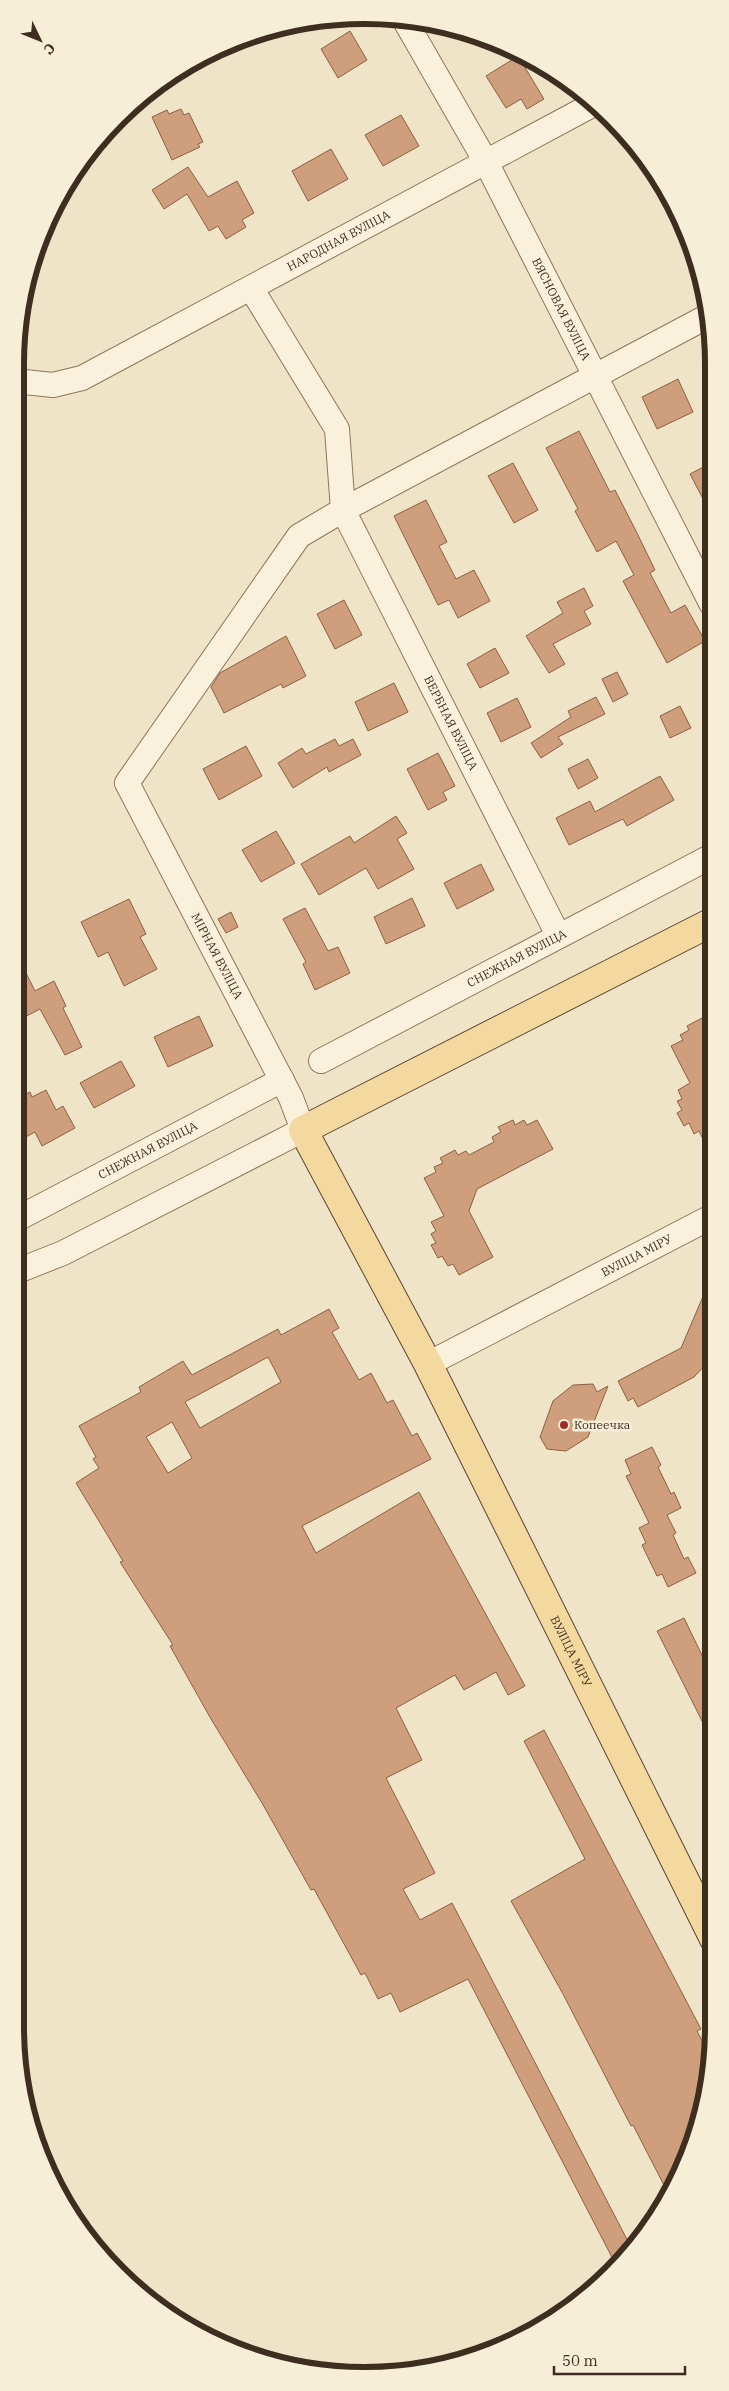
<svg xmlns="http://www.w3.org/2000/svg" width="729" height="2391" viewBox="0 0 729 2391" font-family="'IBM Plex Serif',serif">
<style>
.building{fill:#cf9f7d;stroke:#8d5f41;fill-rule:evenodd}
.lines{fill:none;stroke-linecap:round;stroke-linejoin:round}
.minor-casing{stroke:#8d765c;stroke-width:26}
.major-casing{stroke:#5b4430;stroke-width:30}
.minor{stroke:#faf1dc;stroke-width:24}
.major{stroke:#f3d9a0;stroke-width:28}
.poi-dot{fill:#9e2a2b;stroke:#f7eed8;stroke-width:2}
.labels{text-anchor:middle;stroke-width:5;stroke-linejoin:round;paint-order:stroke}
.street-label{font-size:12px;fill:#3d2e20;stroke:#f7eed8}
.poi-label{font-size:12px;fill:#3d2e20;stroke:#f7eed8;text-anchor:start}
.rim{fill:none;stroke:#3d2e20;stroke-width:6}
</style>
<rect width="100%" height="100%" fill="#f0e4c8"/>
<!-- building -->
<path class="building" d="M350,31L367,60L338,78L321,49Z
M518,56L544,99L527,109L521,99L506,108L486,76Z
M181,109L184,115L189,113L203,142L198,144L200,147L172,160L152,117L167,110L169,114Z
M401,115L419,146L383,166L365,135Z
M331,149L348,179L308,201L292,171Z
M188,167L208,197L237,181L254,213L242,220L246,227L226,239L218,226L209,231L187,194L164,209L152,190Z
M678,379L693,412L657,429L642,397Z
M579,431L610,492L615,490L636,531L655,570L650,573L671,613L685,605L705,641L667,663L623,581L634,575L616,541L597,552L575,511L578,509L546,448Z
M513,463L538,510L514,523L488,476Z
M711,463V514L690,474Z
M426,500L447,542L439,546L456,579L474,570L490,601L458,618L449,600L438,605L394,516Z
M584,588L593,606L584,611L591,624L553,644L565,664L549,673L526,636L563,613L557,602Z
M344,600L362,635L335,649L317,614Z
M286,636L306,676L283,688L281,684L224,713L211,687L220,673Z
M495,648L509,673L480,688L467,664Z
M617,672L628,694L613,702L602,679Z
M394,683L408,712L368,731L355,702Z
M596,697L605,714L558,737L563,744L541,758L531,743L571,717L568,711Z
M517,698L531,727L501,742L487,713Z
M680,706L691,728L670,738L660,716Z
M335,739L339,746L353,739L361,755L329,772L327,767L293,788L278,763L302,748L306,754Z
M246,746L262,776L219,800L203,769Z
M438,753L455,786L443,792L447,800L428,810L407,769Z
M588,759L598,778L578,789L568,769Z
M660,776L674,800L627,826L623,819L569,845L556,818L590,801L595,812Z
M396,816L407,833L397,839L414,869L378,889L366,868L319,895L301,864L350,836L354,843Z
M276,831L295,863L261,882L242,850Z
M481,864L494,890L457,909L444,883Z
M412,898L425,926L386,944L374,917Z
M129,899L146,934L140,937L157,969L124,986L108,952L98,957L81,922Z
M305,908L328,951L338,947L350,973L315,990L303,964L306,962L283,919Z
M231,912L238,927L226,933L218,919Z
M15,951L35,991L54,981L66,1006L63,1008L82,1047L65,1055L40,1009L15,1022Z
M199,1016L213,1046L168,1067L154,1037Z
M702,1018L704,1023L712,1018V1157L699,1131L694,1134L689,1123L684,1126L677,1113L682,1110L677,1101L682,1099L678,1090L690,1083L671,1046L683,1040L680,1035L689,1030L687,1026Z
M121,1061L135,1086L94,1108L80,1083Z
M46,1090L56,1110L63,1106L75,1128L42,1146L35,1132L15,1143V1100L30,1092L32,1097Z
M513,1120L515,1125L524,1120L527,1125L537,1120L553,1149L477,1189L469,1211L493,1257L459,1275L453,1264L448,1266L442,1256L438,1258L431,1245L436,1243L431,1234L436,1231L431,1222L444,1216L424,1178L436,1172L434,1167L443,1163L440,1158L455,1150L458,1155L466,1151L469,1155L494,1142L492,1137L501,1132L498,1127Z
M713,1273V1351L709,1361L694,1377L638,1407L633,1398L628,1401L618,1381L681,1348Z
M329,1309L339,1328L332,1332L359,1380L371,1373L387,1403L393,1400L412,1436L417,1433L431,1459L302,1526L316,1553L419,1492L525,1686L508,1695L496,1672L464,1690L455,1675L396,1708L422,1760L386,1778L435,1873L403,1889L420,1920L452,1903L632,2249L617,2267L468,1979L400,2012L391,1993L378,1999L365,1973L361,1975L314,1889L311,1890L262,1803L211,1719L170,1646L173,1645L120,1562L123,1561L76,1483L99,1468L93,1459L96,1457L79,1426L141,1392L139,1387L183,1361L192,1375L278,1329L281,1335ZM268,1357L281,1382L200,1428L185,1402ZM172,1422L192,1458L168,1473L146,1437Z
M593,1384L597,1392L608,1386L588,1437L566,1451L547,1449L540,1437L553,1401L573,1385Z
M652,1447L661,1465L658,1467L671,1494L674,1492L681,1508L667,1515L676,1533L673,1535L684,1559L688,1557L696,1573L668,1587L662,1574L657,1576L642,1545L646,1543L639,1528L649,1523L626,1476L631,1474L625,1460Z
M684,1618L713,1678L714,1745L657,1631Z
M544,1730L701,2029L697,2031L711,2058L707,2095L688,2160L669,2195L633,2125L631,2126L563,1994L511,1901L585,1859L524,1741Z"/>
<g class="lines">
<defs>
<g id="minor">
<path id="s1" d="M404,19L486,162L711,603"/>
<path id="s2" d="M251,288L337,429L343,510L558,935"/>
<path id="s3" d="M15,381L53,385L82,378L594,104"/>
<path id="s4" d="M321,1061L712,856"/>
<path id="s5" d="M15,1220L282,1080"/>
<path d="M15,1272L63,1253L303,1130L291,1098L127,783L299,536L343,510L710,315"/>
<path id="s6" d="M428,1364L713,1216"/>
</g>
<g id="major">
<path id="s7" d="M712,922L303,1130L428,1364L714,1939"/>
</g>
</defs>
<!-- minor casing -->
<use href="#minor" class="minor-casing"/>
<!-- major casing -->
<use href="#major" class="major-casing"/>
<!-- minor -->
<use href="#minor" class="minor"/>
<!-- major -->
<use href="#major" class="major"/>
</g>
<!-- markers -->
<circle class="poi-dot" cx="564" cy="1425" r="5"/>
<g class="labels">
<!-- street labels -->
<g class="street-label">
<text dy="4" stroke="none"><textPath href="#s3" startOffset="359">НАРОДНАЯ ВУЛІЦА</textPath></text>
<text dy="4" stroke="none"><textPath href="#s1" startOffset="330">ВЯСНОВАЯ ВУЛІЦА</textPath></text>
<text dy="4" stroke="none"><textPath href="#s2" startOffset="485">ВЕРБНАЯ ВУЛІЦА</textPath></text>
<text transform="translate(217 956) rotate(62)" y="4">МІРНАЯ ВУЛІЦА</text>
<text dy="4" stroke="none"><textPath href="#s4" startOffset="221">СНЕЖНАЯ ВУЛІЦА</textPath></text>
<text dy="4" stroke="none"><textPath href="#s5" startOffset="150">СНЕЖНАЯ ВУЛІЦА</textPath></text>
<text dy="4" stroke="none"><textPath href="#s6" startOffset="235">ВУЛІЦА МІРУ</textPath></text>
<text dy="4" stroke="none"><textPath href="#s7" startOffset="1045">ВУЛІЦА МІРУ</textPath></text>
</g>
<!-- poi labels -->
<g class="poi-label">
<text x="574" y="1429">Копеечка</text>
</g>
</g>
<!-- crop -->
<path d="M0 0H729V2391H0ZM364 24H365A340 340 0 0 1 705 364V2027A340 340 0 0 1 365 2367H364A340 340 0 0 1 24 2027V364A340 340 0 0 1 364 24Z" fill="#f7eed8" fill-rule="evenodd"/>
<path class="rim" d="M364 24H365A340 340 0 0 1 705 364V2027A340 340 0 0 1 365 2367H364A340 340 0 0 1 24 2027V364A340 340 0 0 1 364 24Z"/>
<!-- north arrow -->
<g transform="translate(40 40) rotate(133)" stroke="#f7eed8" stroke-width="4" paint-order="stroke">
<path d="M0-4L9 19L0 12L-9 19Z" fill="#3d2e20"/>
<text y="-8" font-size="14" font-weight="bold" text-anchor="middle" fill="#3d2e20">С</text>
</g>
<!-- scale -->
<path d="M554 2366v8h131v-8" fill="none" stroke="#3d2e20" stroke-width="2.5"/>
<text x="562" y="2366" font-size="15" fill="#3d2e20" stroke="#f7eed8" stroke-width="4" paint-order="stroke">50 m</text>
</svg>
